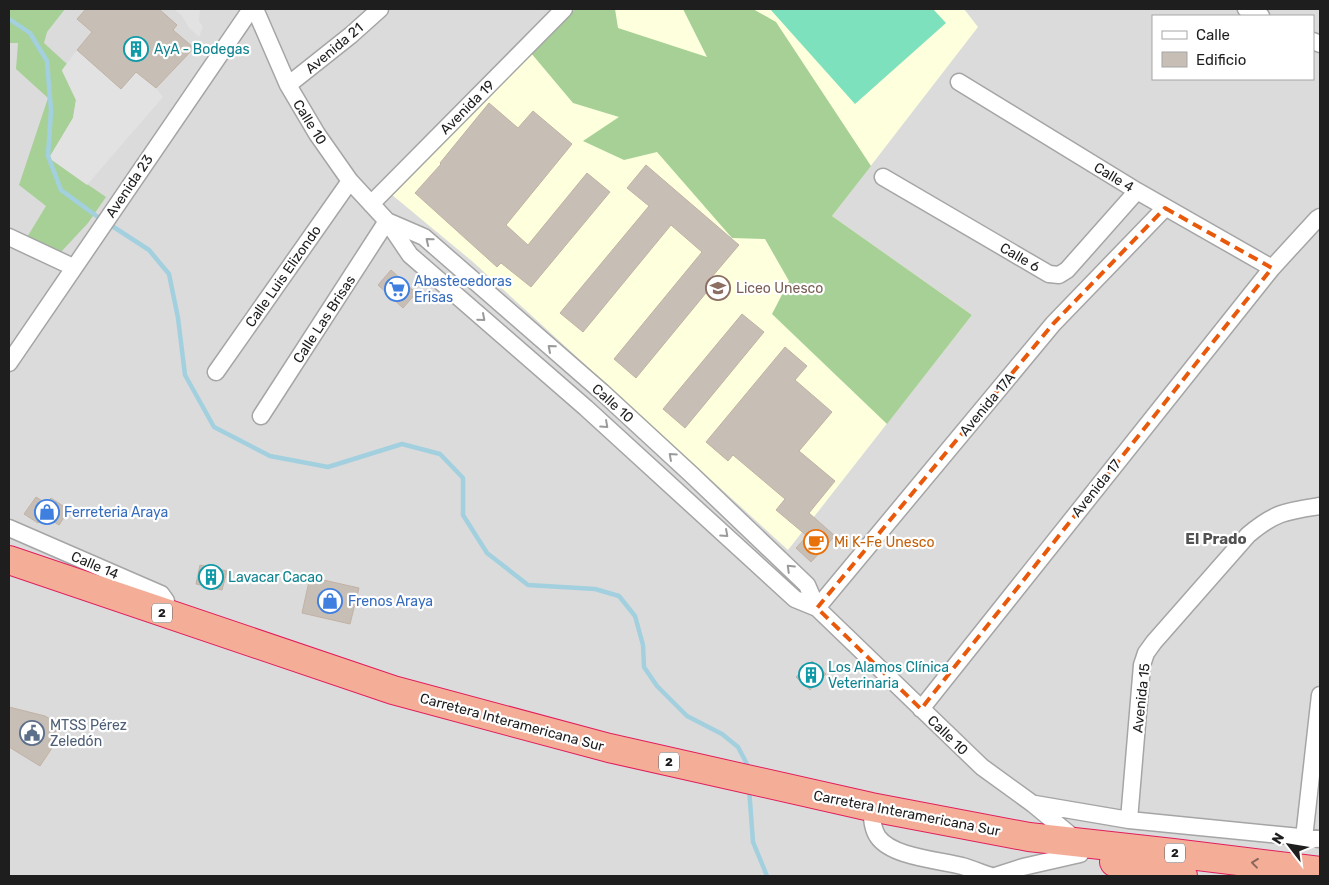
<svg xmlns="http://www.w3.org/2000/svg" width="1329" height="885" viewBox="0 0 1329 885" font-family="Rubik,sans-serif">
<style>
.residential{fill:#dcdbdb;fill-rule:evenodd}
.education{fill:#feffdc}
.forest{fill:#a6d096}
.pitch{fill:#7ee1bd}
.parking{fill:#e2e2e2}
.lines{fill:none;stroke-linecap:round;stroke-linejoin:round}
.stream{stroke:#a2d0df;stroke-width:4.5}
.building{fill:#c7beb6;stroke:#c1b2a5}
.minor-casing{stroke:#a5a5a5;stroke-width:19}
.trunk-casing{stroke:#e01e5d;stroke-width:30}
.minor{stroke:#fff;stroke-width:16}
.trunk{stroke:#f4ae98;stroke-width:28}
.oneway{stroke:#9a9a9a}
.oneway2{stroke:#89665b}
.marked{fill:none;stroke:#e8590c;stroke-width:4;stroke-dasharray:10 6;stroke-linejoin:round}
.labels{text-anchor:middle;stroke-width:4.5;stroke-linejoin:round;paint-order:stroke}
.shield{fill:#fff;stroke:#626262;stroke-width:1}
.shield-label{font-size:12px;font-weight:bold;fill:#1e1e1e}
.street-label{font-size:14px;fill:#1e1e1e;stroke:#fff}
.culture-label{font-size:14px;fill:#0d838f;stroke:#fff;text-anchor:start}
.shop-label{font-size:14px;fill:#366cbe;stroke:#fff;text-anchor:start}
.education-label{font-size:14px;fill:#785e54;stroke:#fff;text-anchor:start}
.food-label{font-size:14px;fill:#c56008;stroke:#fff;text-anchor:start}
.service-label{font-size:14px;fill:#4e5e75;stroke:#fff;text-anchor:start}
.neighbourhood-label{font-size:15px;font-weight:bold;fill:#515151;stroke:#fff}
</style>
<rect width="100%" height="100%" fill="#efebe3"/>
<!-- residential -->
<path class="residential" d="M9,9H1320V876H9ZM1153,16H1313V79H1153Z"/>
<!-- education -->
<path class="education" d="M575,9H964L978,27L832,216L972,315L788,550L473,262L391,194Z"/>
<!-- forest -->
<path class="forest" d="M9,9H65L47,32L44,43L67,64L62,71L76,100L73,118L49,158L106,197L88,223L60,253L26,239L46,206L19,185L48,98L16,69L18,43H9Z
M575,9H615L618,28L707,57L683,9H753L776,22L871,166L832,216L972,315L887,424L772,314L789,281L765,239L732,238L657,152L624,160L583,141L619,117L573,103L531,53Z"/>
<!-- pitch -->
<path class="pitch" d="M770,9H933L946,23L855,104Z"/>
<!-- parking -->
<path class="parking" d="M174,9H200L199,21L203,27L199,37L189,28L182,16Z
M77,50L121,89L136,72L156,88L163,97L87,185L49,158L73,118L76,100L62,70Z"/>
<g class="lines">
<!-- stream -->
<path class="stream" d="M9,19L30,33L47,61L51,111L48,156L61,190L102,220
M109,224L149,250L169,274L178,318L185,375L214,427L270,456L328,467L402,444L440,454L463,478V515L487,553L528,585L595,589L619,596L635,616L643,645L644,667L657,686L687,716L722,734L738,747L747,764V770
M749,788L753,842L767,876"/>
</g>
<!-- building -->
<path class="building" d="M86,9H159L177,25L173,30L194,48L156,88L136,72L121,89L77,50L92,32L77,19Z
M489,103L518,128L533,111L572,144L506,225L528,245L587,173L610,192L531,287L501,263L497,267L415,193L441,164L440,163Z
M646,165L739,245L711,278L715,282L636,378L614,359L702,252L671,225L583,332L560,313L649,206L627,188Z
M391,270L416,293L403,308L378,285Z
M742,314L764,332L685,428L663,409Z
M785,347L807,366L795,380L832,412L799,451L835,481L809,513L835,536L811,562L796,548L807,536L776,510L785,499L733,455L728,461L706,442Z
M36,497L47,504L51,498L69,510L59,525L43,515L38,523L24,514Z
M200,565L227,571L222,590L196,584Z
M310,577L359,588L350,624L302,613Z
M812,661L826,674L810,690L796,677Z
M9,707L45,716L60,725L49,742L54,745L40,766L9,747Z"/>
<g class="lines">
<defs>
<path id="minor" d="M255,9L288,85L317,134L350,181L387,221L410,255L586,408L795,599L817,608L982,767L1033,804L1080,843V854L1023,867L995,876
M1246,9L1261,16
M1313,41L1320,44
M959,82L1137,191L1272,268
M288,85L351,35L380,9
M883,177L1049,274L1059,275L1067,270L1137,191
M371,204L564,9
M387,221L424,237L602,392L692,475L807,585L817,608
M9,237L73,267
M9,363L251,9
M216,372L350,181
M261,416L387,221
M9,528L161,594L166,601V614
M817,608L1053,324L1165,208
M921,709L1272,268L1317,219L1320,217
M1035,804L1129,820L1320,839
M871,807C872,816 872,829 878,837C892,857 939,860 962,866C972,869 982,873 991,876
M1129,820L1142,665L1146,653L1154,642L1248,535C1275,512 1287,511 1320,506
M1304,838L1320,695"/>
<path id="trunk" d="M9,560L393,690L609,748L871,807L1029,837L1173,853L1320,871
M1114,862L1183,876"/>
</defs>
<!-- minor casing -->
<use href="#minor" class="minor-casing"/>
<!-- trunk casing -->
<use href="#trunk" class="trunk-casing"/>
<!-- minor -->
<use href="#minor" class="minor"/>
<!-- trunk -->
<use href="#trunk" class="trunk"/>
</g>
<!-- one-way arrows -->
<defs><path id="oneway-chevron" d="M-2-3.5L2.5 0L-2 3.5" fill="none" stroke-width="1.6" stroke-linecap="round" stroke-linejoin="round" transform="scale(1.25)"/></defs>
<g class="oneway">
<use href="#oneway-chevron" transform="translate(429 241) rotate(-141)"/>
<use href="#oneway-chevron" transform="translate(482 318) rotate(41)"/>
<use href="#oneway-chevron" transform="translate(551 348) rotate(-139)"/>
<use href="#oneway-chevron" transform="translate(605 425) rotate(42)"/>
<use href="#oneway-chevron" transform="translate(672 456) rotate(-138)"/>
<use href="#oneway-chevron" transform="translate(725 534) rotate(42)"/>
<use href="#oneway-chevron" transform="translate(790 568) rotate(-136)"/>
</g>
<use class="oneway2" href="#oneway-chevron" transform="translate(1255 863) rotate(-173)"/>
<!-- marked area -->
<path class="marked" d="M1165,208L1272,268L921,709L817,608L1053,324Z"/>
<!-- icons -->
<defs>
<symbol id="building-ring" viewBox="-11 -11 22 22"><circle r="9.5" fill="#fff" stroke="#0f9aa8" stroke-width="1.5"/><path d="M-4-6H4V6H1V3H-1V6H-4ZM-2.5-4.3h1.7v1.8h-1.7ZM.8-4.3h1.7v1.8H.8ZM-2.5-1h1.7V.8h-1.7ZM.8-1h1.7V.8H.8Z" fill="#0f9aa8"/></symbol>
<symbol id="university-ring" viewBox="-11 -11 22 22"><circle r="9.5" fill="#fff" stroke="#8d6e63" stroke-width="1.5"/><path d="M0-5L7-2L0 1L-7-2ZM-4 1L0 2.5L4 1V4Q0 6-4 4Z" fill="#8d6e63"/></symbol>
<symbol id="supermarket-ring" viewBox="-11 -11 22 22"><circle r="9.5" fill="#fff" stroke="#3f7fe0" stroke-width="1.5"/><path d="M-6-5.5h2.5l.6 2H6L4.5 2H-2.5L-4.4-4H-6ZM-1.5 3.2a1.3 1.3 0 1 0 .1 0ZM3 3.2a1.3 1.3 0 1 0 .1 0Z" fill="#3f7fe0"/></symbol>
<symbol id="shop-ring" viewBox="-11 -11 22 22"><circle r="9.5" fill="#fff" stroke="#3f7fe0" stroke-width="1.5"/><path d="M-5-2.5h2.3a2.7 3.5 0 0 1 5.4 0H5L5.5 6h-11ZM-1.5-2.5h3a1.5 2.3 0 0 0-3 0Z" fill="#3f7fe0"/></symbol>
<symbol id="cafe-ring" viewBox="-11 -11 22 22"><circle r="9.5" fill="#fff" stroke="#e8710a" stroke-width="1.5"/><path d="M-5.5-4.5H6V0H3Q3 3.5 0 3.5H-2.5Q-5.5 3.5-5.5 0ZM3-3.2v2h1.7v-2ZM-6 4.5H4V6H-6Z" fill="#e8710a"/></symbol>
<symbol id="civic-ring" viewBox="-11 -11 22 22"><circle r="9.5" fill="#fff" stroke="#5c6f8a" stroke-width="1.5"/><path d="M-.6-6.5H3V-4.5H.6V-3L4-1V1h2V6H-6V1h2V-1L-.6-3ZM-1.2 2.5V6h2.4V2.5Z" fill="#5c6f8a"/></symbol>
</defs>
<g fill-rule="evenodd">
<use href="#building-ring" x="122" y="35" width="28" height="28"/>
<use href="#university-ring" x="704" y="274" width="28" height="28"/>
<use href="#supermarket-ring" x="383" y="275" width="28" height="28"/>
<use href="#shop-ring" x="33" y="498" width="28" height="28"/>
<use href="#cafe-ring" x="802" y="528" width="28" height="28"/>
<use href="#building-ring" x="197" y="563" width="28" height="28"/>
<use href="#shop-ring" x="316" y="587" width="28" height="28"/>
<use href="#building-ring" x="797" y="661" width="28" height="28"/>
<use href="#civic-ring" x="18" y="719" width="28" height="28"/>
</g>
<g class="labels">
<!-- shield labels -->
<g class="shield">
<rect x="152" y="603.5" width="20" height="19" rx="4"/>
<rect x="659" y="752.5" width="20" height="19" rx="4"/>
<rect x="1165" y="843.5" width="20" height="19" rx="4"/>
</g>
<g class="shield-label">
<text x="162" y="617">2</text>
<text x="669" y="766">2</text>
<text x="1175" y="857">2</text>
</g>
<!-- street labels -->
<g class="street-label">
<text transform="translate(334 48) rotate(-40)" y="5">Avenida 21</text>
<text transform="translate(467 107) rotate(-45)" y="5">Avenida 19</text>
<text transform="translate(310 122) rotate(58)" y="5">Calle 10</text>
<text transform="translate(1114 177) rotate(31)" y="5">Calle 4</text>
<text transform="translate(129 186) rotate(-56)" y="5">Avenida 23</text>
<text transform="translate(1020 257) rotate(30)" y="5">Calle 6</text>
<text transform="translate(283 276) rotate(-55)" y="5">Calle Luis Elizondo</text>
<text transform="translate(324 319) rotate(-57)" y="5">Calle Las Brisas</text>
<text transform="translate(613 403) rotate(42)" y="5">Calle 10</text>
<text transform="translate(987 404) rotate(-50)" y="5">Avenida 17A</text>
<text transform="translate(1096 488) rotate(-51)" y="5">Avenida 17</text>
<text transform="translate(95 565) rotate(23)" y="5">Calle 14</text>
<text transform="translate(1141 698) rotate(-84)" y="5">Avenida 15</text>
<text transform="translate(512 722) rotate(15)" y="5">Carretera Interamericana Sur</text>
<text transform="translate(948 735) rotate(44)" y="5">Calle 10</text>
<text transform="translate(907 813) rotate(11)" y="5">Carretera Interamericana Sur</text>
</g>
<!-- culture labels -->
<g class="culture-label">
<text x="154" y="54">AyA - Bodegas</text>
<text x="228" y="582">Lavacar Cacao</text>
<text x="828" y="672">Los Alamos Clínica<tspan x="828" dy="16">Veterinaria</tspan></text>
</g>
<!-- shop labels -->
<g class="shop-label">
<text x="414" y="286">Abastecedoras<tspan x="414" dy="16">Erisas</tspan></text>
<text x="64" y="517">Ferreteria Araya</text>
<text x="348" y="606">Frenos Araya</text>
</g>
<!-- education labels -->
<g class="education-label">
<text x="736" y="293">Liceo Unesco</text>
</g>
<!-- food labels -->
<g class="food-label">
<text x="834" y="547">Mi K-Fe Unesco</text>
</g>
<!-- service labels -->
<g class="service-label">
<text x="50" y="730">MTSS Pérez<tspan x="50" dy="16">Zeledón</tspan></text>
</g>
<!-- neighbourhood labels -->
<g class="neighbourhood-label">
<text x="1216" y="544">El Prado</text>
</g>
</g>
<!-- border -->
<rect width="1329" height="885" fill="none" stroke="#1e1e1e" stroke-width="20"/>
<!-- legend -->
<rect x="1152" y="15" width="162" height="65" fill="#ffffff" stroke="#a5a5a5"/>
<rect x="1162" y="31" width="25" height="8" fill="#ffffff" stroke="#a5a5a5"/>
<text x="1196" y="40" font-size="15" fill="#1e1e1e">Calle</text>
<rect x="1162" y="52" width="25" height="15" fill="#c7beb6" stroke="#a5a5a5"/>
<text x="1196" y="65" font-size="15" fill="#1e1e1e">Edificio</text>
<!-- north arrow -->
<g transform="translate(1289 845) rotate(301)" stroke="#ffffff" stroke-width="4" paint-order="stroke">
<path d="M0-4L9 19L0 12L-9 19Z" fill="#1e1e1e"/>
<text y="-8" font-size="14" font-weight="bold" text-anchor="middle" fill="#1e1e1e">N</text>
</g>
</svg>
